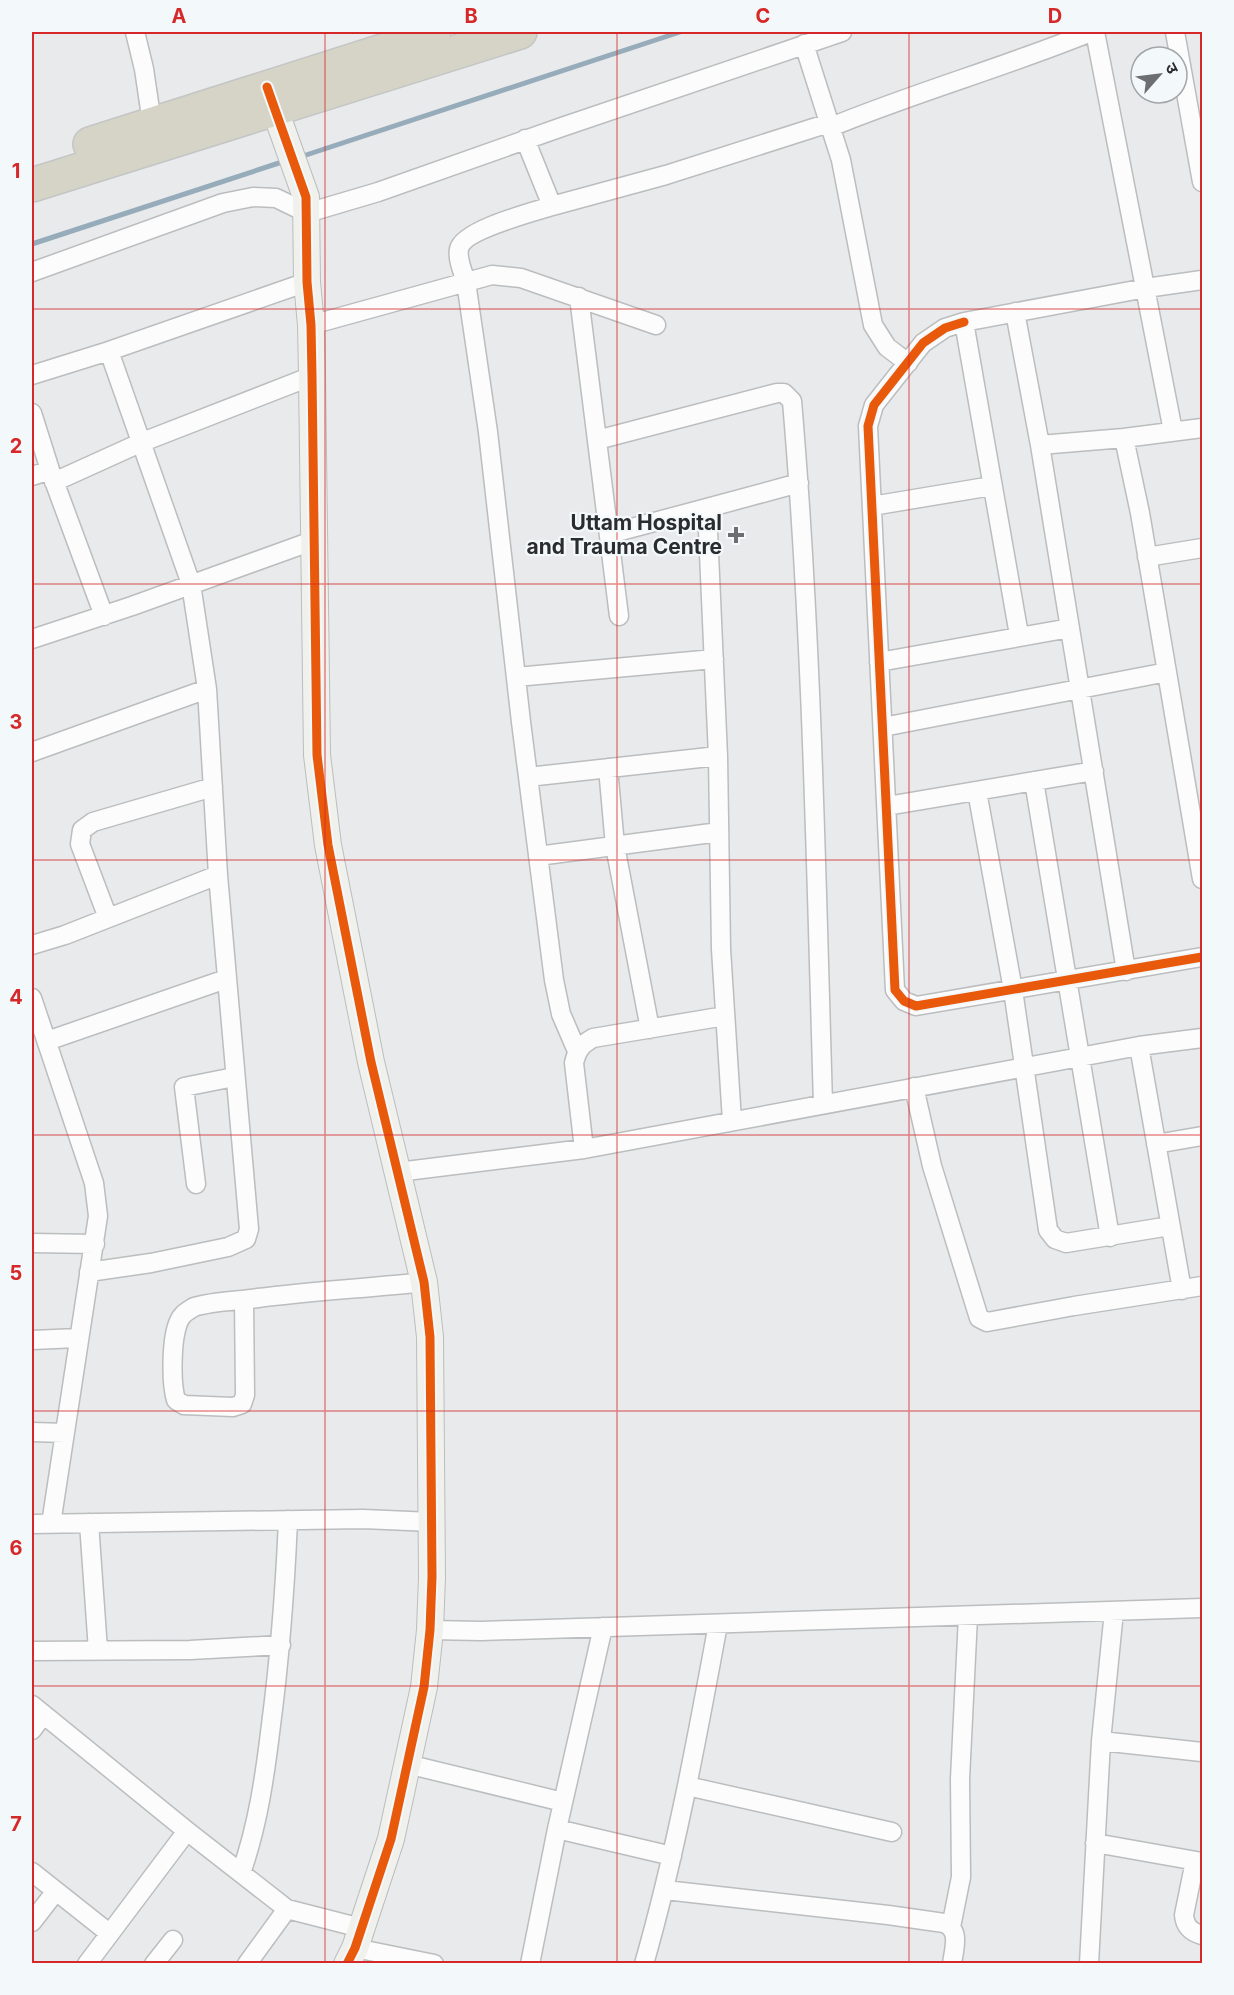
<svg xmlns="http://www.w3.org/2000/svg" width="1234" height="1995" viewBox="0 0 1234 1995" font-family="Inter,'Noto Sans Devanagari',sans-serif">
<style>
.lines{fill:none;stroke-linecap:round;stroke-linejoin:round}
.stream{stroke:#97acba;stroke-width:5}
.street-casing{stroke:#bbbdbe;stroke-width:21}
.secondary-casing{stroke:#bbbdbe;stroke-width:28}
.highway-casing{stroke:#c4c6c6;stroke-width:36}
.street{stroke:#fcfcfc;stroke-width:18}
.secondary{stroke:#f0f0ec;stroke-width:26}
.highway{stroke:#d5d4c7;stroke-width:33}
.cycleway-casing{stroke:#f3f8fb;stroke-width:13}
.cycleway{stroke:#e8590c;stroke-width:9}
.grid{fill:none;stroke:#d62828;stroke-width:1.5;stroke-opacity:0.55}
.poi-dot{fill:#6c6e70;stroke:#f3f8fb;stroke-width:2}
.labels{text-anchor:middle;stroke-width:4.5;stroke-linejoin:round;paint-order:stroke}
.poi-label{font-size:21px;font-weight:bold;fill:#2a2c2d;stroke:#f3f8fb;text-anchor:end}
.neatline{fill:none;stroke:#d62828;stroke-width:2}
.grid-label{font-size:20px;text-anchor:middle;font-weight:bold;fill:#d62828}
</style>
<rect width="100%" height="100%" fill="#e8eaec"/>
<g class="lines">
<path class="stream" d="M300,157l380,-125
M32,244l253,-83"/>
<defs>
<path id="street" d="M135,32l9,37 8,54
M1095,32l78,399
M1175,32l27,150
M804,44l37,116 32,165 14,22 21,16
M831,127c85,-35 174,-60 260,-95
M525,139l27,67 114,-31 163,-52
M552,206c-19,6 -89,24 -93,43 -2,10 4,23 7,33l22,150 33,290 33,258 7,34 16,37
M32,272l191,-69 30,-6 23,1 31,15 71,-21 184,-65 280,-95
M579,297l40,319
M1015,312l25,133 86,526
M964,322l-19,6 -22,15 -49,62 -6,21 27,564 9,11 12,5 286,-49
M311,325l181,-50 29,3 135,47
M32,375l77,-24 198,-69
M32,413l18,57 54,146
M1124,438l16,75 62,366
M597,440l180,-47h7l8,8c20,234 24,468 31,703
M1040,445l84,-7 78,-10
M32,476l18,-6
M54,482l86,-39 172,-67
M872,506l120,-20
M707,508l92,-25
M609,534l98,-26 11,248 3,193 11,172
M1147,557l55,-9
M1019,635l-55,-313 182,-34 56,-8
M32,639l100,-33 183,-66
M879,662l191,-34
M516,677l198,-18
M883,727l284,-55
M32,752l175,-63
M608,768l7,78 35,183
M528,777l190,-21
M1034,781l76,456
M977,791l36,199 35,240 7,9 11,4 104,-17
M887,806l207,-35
M538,856l181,-24
M108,918l-28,-74 2,-14 11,-8 120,-35
M32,945l33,-10 153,-60
M32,998l62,185 4,33 -47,308
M47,1041l179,-62
M1139,1046l43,244
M914,1087l18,79 47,152 8,4 87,-16 128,-20
M1156,1144l46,-8
M584,1149l-10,-86c3,-13 7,-18 19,-25l132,-22
M398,1172l186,-23 555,-103 63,-8
M196,1184l-12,-97 50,-10
M32,1243l63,1
M89,1272l62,-9 77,-16 18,-8 3,-10 -31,-354 -11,-186 -16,-105 -82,-233
M244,1300l1,95 -3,9 -9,3 -49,-2 -8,-5c-5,-17 -6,-73 7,-85 2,-3 8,-6 11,-8 20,-6 44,-6 64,-9 55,-7 111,-10 166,-16
M32,1340l46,-2
M32,1432l33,1
M89,1523l9,127
M32,1524l331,-5 69,3
M430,1630l51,1 721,-23
M32,1651l158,-1 91,-5
M32,1705l155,126 100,78 -40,55
M32,1730l11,-15
M1101,1741l101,11
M407,1764l156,38
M687,1786l205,46
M557,1829l115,27
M1095,1843l107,19
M1195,1861l-11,54c1,12 7,17 18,20
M32,1872l77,61
M241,1873c17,-48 24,-98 30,-148 9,-69 14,-135 17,-205
M665,1890l223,25 56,8c17,7 10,25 8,41
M287,1909l74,19
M32,1922l24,-31
M951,1927l10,-50 -1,-98 8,-163
M355,1948l79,16
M87,1964l100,-133
M154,1964l19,-24
M530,1964l27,-135 46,-202
M644,1964c32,-112 53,-226 74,-340
M1089,1964l12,-223 13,-130"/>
<path id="secondary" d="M269,93l37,104 1,85 4,43 1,51 5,379 11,90 43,217 53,220 6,55 2,240 -2,53 -6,57 -33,152 -36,109 -8,16"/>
<path id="highway" d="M90,144l343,-109
M32,185l488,-153"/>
</defs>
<use href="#street" class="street-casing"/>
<use href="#secondary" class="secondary-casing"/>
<use href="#highway" class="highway-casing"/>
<use href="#street" class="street"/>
<use href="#secondary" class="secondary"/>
<use href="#highway" class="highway"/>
<defs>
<path id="cycleway" d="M267,87l39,110 1,85 4,43 1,51 5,379 11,90 43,217 53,220 6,55 2,240 -2,53 -6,57 -33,152 -36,109 -8,16
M964,322l-19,6 -22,15 -49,62 -6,21 27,564 9,11 12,5 286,-49"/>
</defs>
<use href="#cycleway" class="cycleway-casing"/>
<use href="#cycleway" class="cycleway"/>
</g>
<path class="grid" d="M325,32v1932M617,32v1932M909,32v1932M32,309h1170M32,584h1170M32,860h1170M32,1135h1170M32,1411h1170M32,1686h1170"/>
<path class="poi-dot" d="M733 526h6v6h6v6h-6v6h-6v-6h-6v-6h6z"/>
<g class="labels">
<g class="poi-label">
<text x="722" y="530">Uttam Hospital<tspan x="722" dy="24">and Trauma Centre</tspan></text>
</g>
</g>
<rect width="1234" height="1995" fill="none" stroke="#f3f8fb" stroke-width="66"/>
<g transform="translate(1159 75) rotate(62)"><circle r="28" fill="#f3f8fb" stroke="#a3a6a9" stroke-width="1.5"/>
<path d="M0-4.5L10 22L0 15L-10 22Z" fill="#6c6e70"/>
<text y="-9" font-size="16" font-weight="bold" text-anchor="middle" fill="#2a2c2d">उ</text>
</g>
<rect x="33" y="33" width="1168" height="1929" class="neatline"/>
<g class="grid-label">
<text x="179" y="23">A</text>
<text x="471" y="23">B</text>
<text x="763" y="23">C</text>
<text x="1055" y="23">D</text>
<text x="16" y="178">1</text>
<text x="16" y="453">2</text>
<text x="16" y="729">3</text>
<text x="16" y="1004">4</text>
<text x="16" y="1280">5</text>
<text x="16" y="1555">6</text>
<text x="16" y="1831">7</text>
</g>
</svg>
